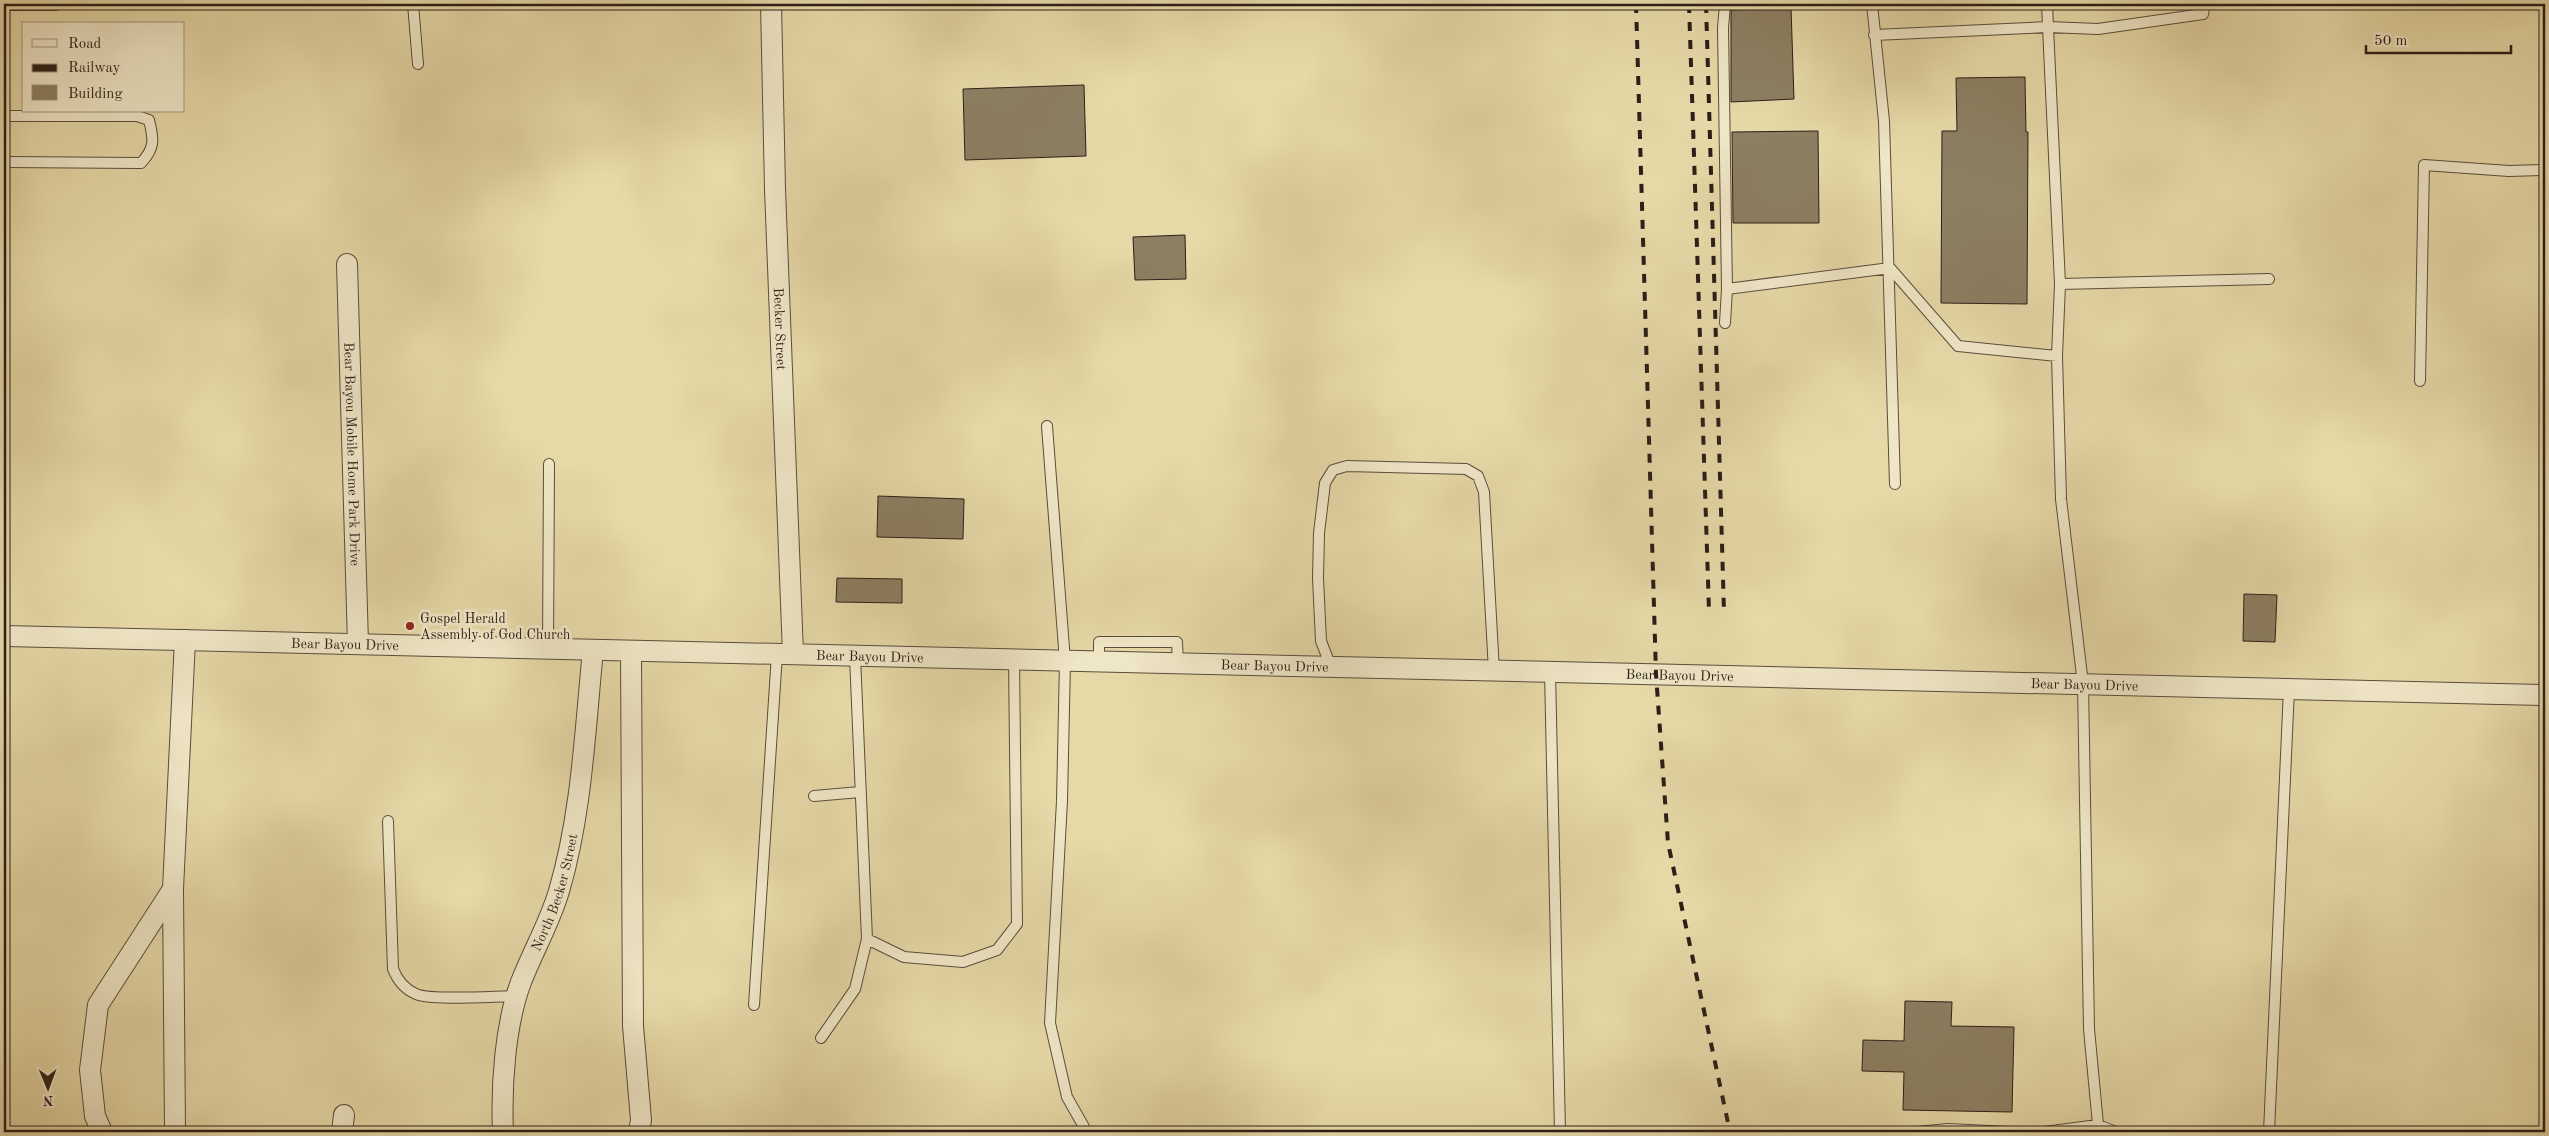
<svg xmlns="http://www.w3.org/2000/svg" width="2549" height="1136" viewBox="0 0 2549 1136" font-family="'Old Standard TT',serif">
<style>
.building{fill:#8c7f62;stroke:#2b1f18}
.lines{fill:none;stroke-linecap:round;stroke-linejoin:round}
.lane-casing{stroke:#5a4d3c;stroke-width:12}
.street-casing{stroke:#5a4d3c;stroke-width:22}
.lane{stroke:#efe6c6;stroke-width:10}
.street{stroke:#efe6c6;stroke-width:20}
.rail{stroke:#2b1f18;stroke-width:4;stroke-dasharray:9 9;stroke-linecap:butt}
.poi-dot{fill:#8f2418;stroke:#efe6c6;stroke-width:2}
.labels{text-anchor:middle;stroke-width:5;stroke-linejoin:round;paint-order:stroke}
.street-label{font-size:14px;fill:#2b1f18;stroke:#efe6c6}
.poi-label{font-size:14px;fill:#2b1f18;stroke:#efe6c6;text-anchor:start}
</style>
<rect width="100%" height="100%" fill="#e6d8a7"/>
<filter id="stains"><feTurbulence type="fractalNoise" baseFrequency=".004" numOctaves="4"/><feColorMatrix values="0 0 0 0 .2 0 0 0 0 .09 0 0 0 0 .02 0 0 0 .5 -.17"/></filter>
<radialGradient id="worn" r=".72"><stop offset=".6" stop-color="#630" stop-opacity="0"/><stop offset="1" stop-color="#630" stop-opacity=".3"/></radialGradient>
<path class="building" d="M1791,7l3,92 -63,3v-92z
M2025,77l1,55h2l-1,172 -86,-1 1,-172h15l-1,-53z
M1084,85l2,71 -121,4 -2,-71z
M1818,131l1,92h-86l-1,-91z
M1185,235l1,44 -51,1 -2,-43z
M878,496l86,3 -1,40 -86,-2z
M837,578l65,1v24l-66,-1z
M2244,594l33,1 -2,47 -32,-1z
M1905,1001l47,1 -1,24 63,1 -2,85 -109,-2 1,-38 -42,-1 1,-31 41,1z"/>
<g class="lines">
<defs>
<path id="lane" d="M413,4l5,60
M1725,4l-2,24 4,261
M1872,4l12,117 11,363
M2047,4l1,23 50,2 105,-15 2,-10
M4,5h52
M1874,35l174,-8 12,257 -3,72 4,143 22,185 6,345 9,96 18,7
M4,116h133l12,4c5,20 6,28 -8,43l-137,-1
M2060,284l209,-5
M1725,323l2,-34 163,-21 68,78 99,10
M2420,381l4,-216 85,6 36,-1
M1047,426l18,235 -3,140 -12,222 17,74 17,30v5
M548,649l1,-185
M1099,662v-20h78l1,21
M1331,667l-10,-26 -3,-63 1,-45 6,-50 8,-13 14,-4 119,3 12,7 6,16 10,179
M1550,672l10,460
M814,796l46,-4
M388,821l5,148c4,10 11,20 23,25 16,7 80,2 101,2
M867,939l37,18 59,5 34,-12 20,-26 -3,-265
M754,1005l23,-351
M821,1038l34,-49 12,-50 -12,-283
M1917,1132l31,-3 61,3
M2044,1132l54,-7 -1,7
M2269,1132l20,-443"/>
<g id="street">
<path id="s1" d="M771,4l4,185 18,465"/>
<path id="s2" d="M347,264l11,380"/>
<path id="s3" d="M4,636l2541,59"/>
<path d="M631,651l2,375 8,94 -2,12"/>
<path d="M173,889l2,243"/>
<path d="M102,1132l-7,-16 -5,-46 8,-65 75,-116 12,-249"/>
<path d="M342,1132l2,-17"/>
<path id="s4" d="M503,1132c-2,-46 2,-107 18,-150 12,-31 29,-60 38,-91 23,-78 26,-161 34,-241"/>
</g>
</defs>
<use href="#lane" class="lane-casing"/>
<use href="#street" class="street-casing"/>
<use href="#lane" class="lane"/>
<use href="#street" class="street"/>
<path class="rail" d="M1636,4l20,670 12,169 62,289
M1689,4l20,607
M1706,4l18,608"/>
</g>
<circle class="poi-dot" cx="410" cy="626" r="5"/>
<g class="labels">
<g class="street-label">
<text dy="5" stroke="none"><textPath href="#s1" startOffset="325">Becker Street</textPath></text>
<text dy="5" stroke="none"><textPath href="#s2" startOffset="190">Bear Bayou Mobile Home Park Drive</textPath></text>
<text dy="5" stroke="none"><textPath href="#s3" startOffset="341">Bear Bayou Drive</textPath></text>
<text dy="5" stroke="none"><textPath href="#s3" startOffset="866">Bear Bayou Drive</textPath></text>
<text dy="5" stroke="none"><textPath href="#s3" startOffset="1271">Bear Bayou Drive</textPath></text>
<text dy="5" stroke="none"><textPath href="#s3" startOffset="1676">Bear Bayou Drive</textPath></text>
<text dy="5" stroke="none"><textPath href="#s3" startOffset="2081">Bear Bayou Drive</textPath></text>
<text dy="5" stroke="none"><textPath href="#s4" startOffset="248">North Becker Street</textPath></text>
</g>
<g class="poi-label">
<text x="420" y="623">Gospel Herald<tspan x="420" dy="16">Assembly of God Church</tspan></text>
</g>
</g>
<rect width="2549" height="1136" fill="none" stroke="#e6d8a7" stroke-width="20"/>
<rect x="5" y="5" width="2539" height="1126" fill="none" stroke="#2b1f18" stroke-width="2.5"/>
<rect x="10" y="10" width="2529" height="1116" fill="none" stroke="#2b1f18"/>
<rect x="22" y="22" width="162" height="90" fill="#efe6c6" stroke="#a19680"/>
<rect x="32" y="39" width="25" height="8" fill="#efe6c6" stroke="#a19680"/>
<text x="68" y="48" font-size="15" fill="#2b1f18">Road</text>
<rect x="32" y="64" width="25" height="8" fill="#2b1f18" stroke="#a19680"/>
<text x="68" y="72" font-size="15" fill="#2b1f18">Railway</text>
<rect x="32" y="85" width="25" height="15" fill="#8c7f62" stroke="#a19680"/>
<text x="68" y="98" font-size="15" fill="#2b1f18">Building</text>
<g transform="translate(48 1088) rotate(179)" stroke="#efe6c6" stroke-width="4" paint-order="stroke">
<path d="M0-4L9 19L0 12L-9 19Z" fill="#2b1f18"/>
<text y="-8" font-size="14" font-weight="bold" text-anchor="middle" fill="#2b1f18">N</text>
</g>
<path d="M2366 45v8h145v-8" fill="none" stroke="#2b1f18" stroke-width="2.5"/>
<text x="2374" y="45" font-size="15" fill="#2b1f18" stroke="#efe6c6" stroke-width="4" paint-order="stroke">50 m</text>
<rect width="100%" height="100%" filter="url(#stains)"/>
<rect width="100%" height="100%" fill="url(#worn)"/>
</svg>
